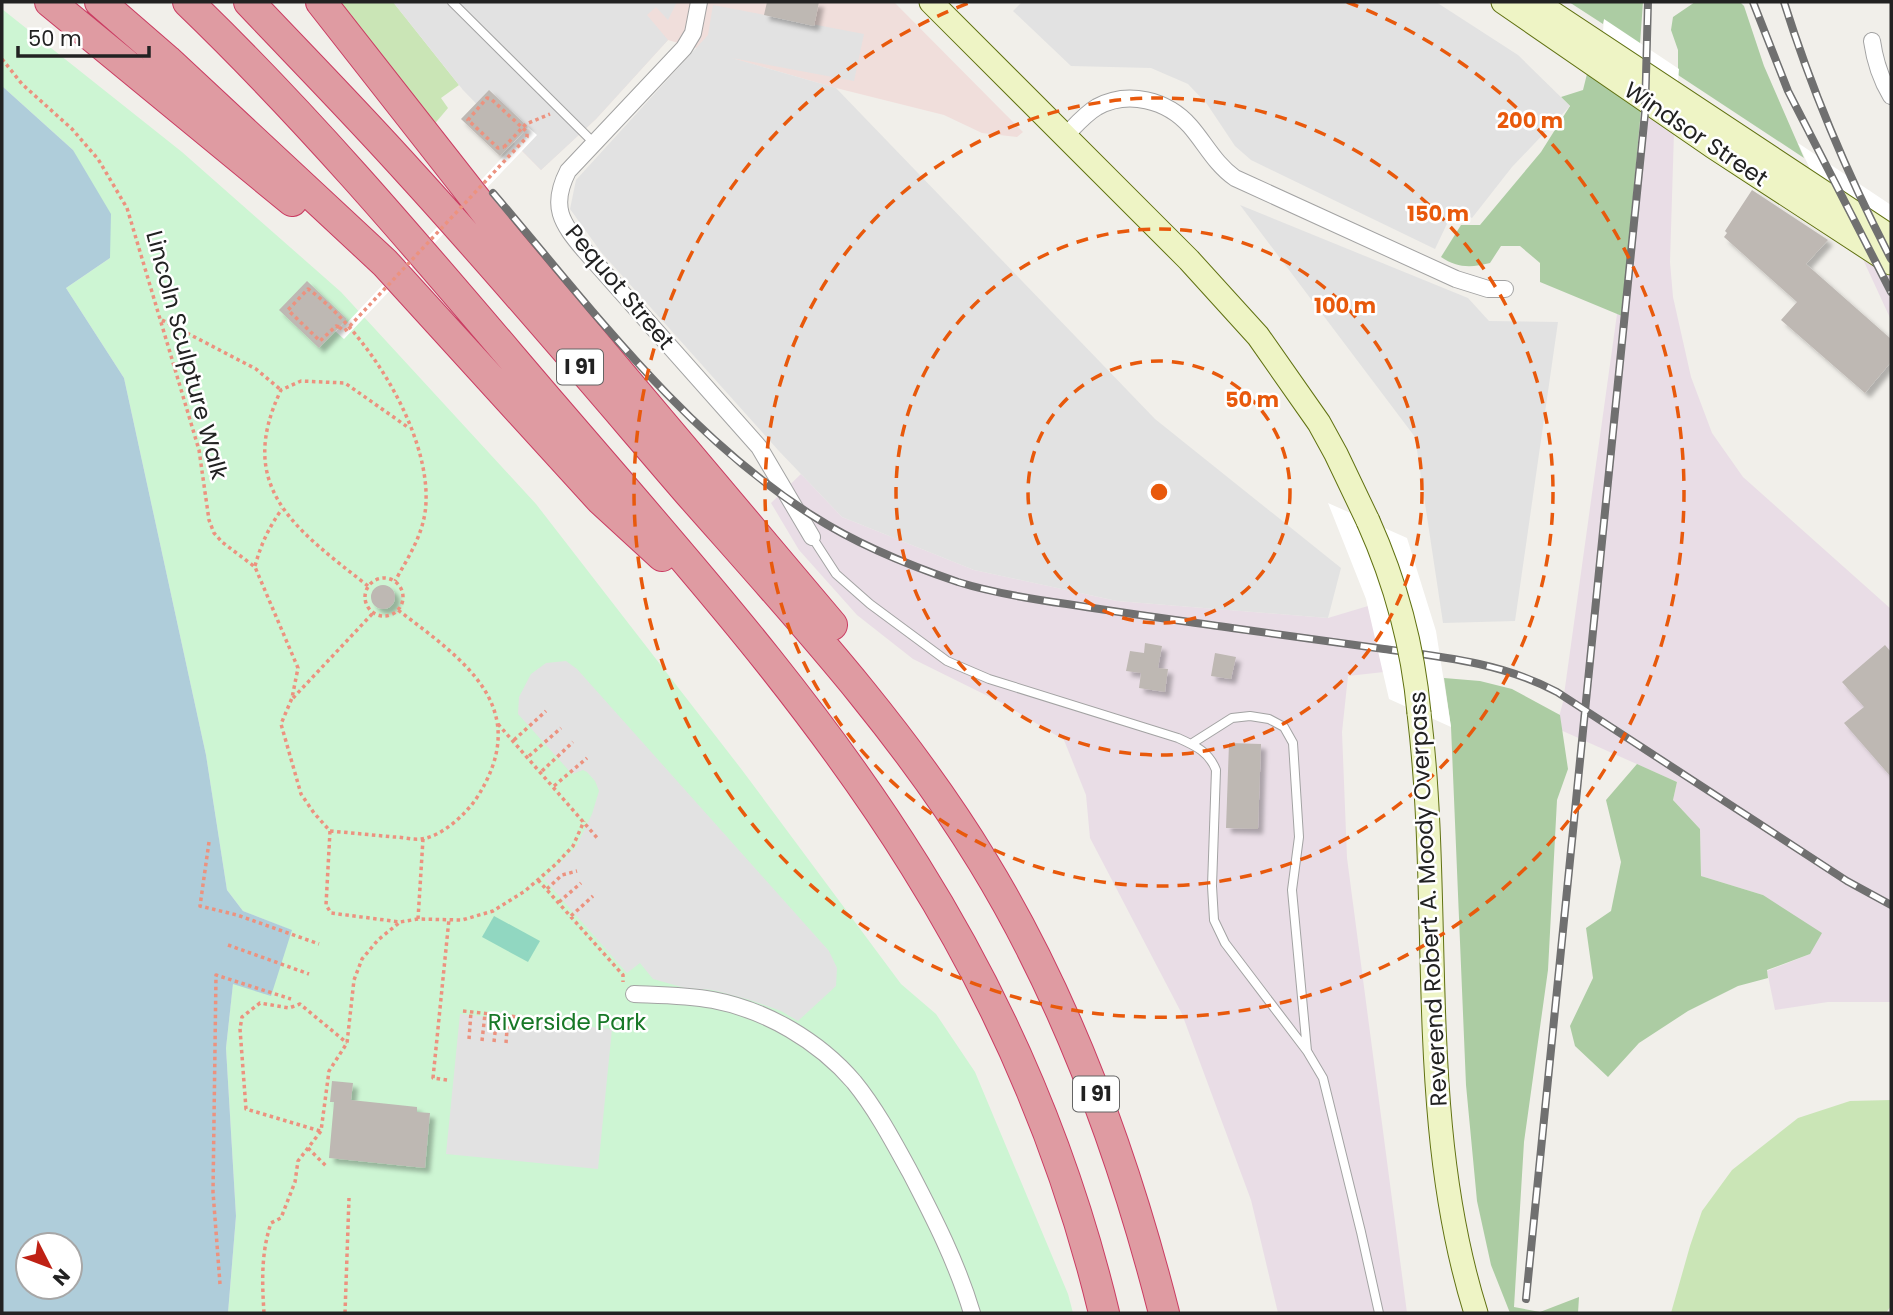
<svg xmlns="http://www.w3.org/2000/svg" width="1893" height="1315" viewBox="0 0 1893 1315" font-family="Poppins,sans-serif">
<style>
.commercial{fill:#f0dedb}
.industrial{fill:#e9dde6}
.grass{fill:#cae5b6}
.forest{fill:#accca3}
.park{fill:#cdf5d3}
.pitch{fill:#91d7c1}
.parking{fill:#e2e2e2}
.water{fill:#afcdda;fill-rule:evenodd}
.pier{fill:#fff}
.building{fill:#beb8b3;filter:url(#shadow)}
.lines{fill:none;stroke-linecap:round;stroke-linejoin:round}
.lane-casing{stroke:#a3a3a3;stroke-width:10}
.street-casing{stroke:#a3a3a3;stroke-width:18}
.secondary-casing{stroke:#607111;stroke-width:25}
.highway-casing{stroke:#ca3c62;stroke-width:32}
.path{stroke:#ec927f;stroke-width:3.5;stroke-dasharray:3.5 3.5;stroke-linecap:butt}
.lane{stroke:#fff;stroke-width:8}
.street{stroke:#fff;stroke-width:16}
.secondary{stroke:#eef4c5;stroke-width:23}
.highway{stroke:#df9ba2;stroke-width:30}
.rail-casing{stroke:#707070;stroke-width:8}
.rail{stroke:#fff;stroke-width:5;stroke-dasharray:16;stroke-linecap:butt}
.secondary-bridge-casing{stroke:#607111;stroke-width:25;stroke-linecap:butt}
.path-bridge{stroke:#ec927f;stroke-width:3.5;stroke-dasharray:3.5 3.5;stroke-linecap:butt}
.secondary-bridge{stroke:#eef4c5;stroke-width:23}
.ring{fill:none;stroke:#e8590c;stroke-width:3.5;stroke-dasharray:12 9}
.labels{text-anchor:middle;stroke-width:5;stroke-linejoin:round;paint-order:stroke}
.shield{fill:#fff;stroke:#646464;stroke-width:2}
.shield-label{font-size:21px;font-weight:bold;fill:#222}
.street-label{font-size:23px;fill:#222;stroke:#fff}
.park-label{font-size:23px;fill:#187827;stroke:#fff}
.centre{fill:#e8590c;stroke:#fff;stroke-width:3.5}
.ring-label{font-size:21px;text-anchor:middle;font-weight:bold;fill:#e8590c;stroke:#fff;stroke-width:5;stroke-linejoin:round;paint-order:stroke}
</style>
<defs>
<filter id="shadow"><feDropShadow dx="5" dy="5" stdDeviation="2" flood-color="#0004"/></filter>
</defs>
<rect width="100%" height="100%" fill="#f1efea"/>
<path class="commercial" d="M393,2h501l129,130 -6,5 -35,-4 -38,-18 -108,-27 -168,-48 -72,79 -55,51 -19,-19 14,-16 -48,-45 -12,13z"/>
<path class="industrial" d="M1645,113l29,19 -4,130 3,35 18,80 21,56 31,44 148,132v393h-63l-53,8 -8,-39 43,-17 -47,-59 -62,-19 -1,-47 -27,-29 4,-18 -121,-54 7,-26z
M1861,255l30,19v46z
M801,474l41,43 132,53 143,31 211,17 40,-12 16,66 -36,4 -6,56 5,126 60,455h-129l-27,-113 -69,-186 -92,-176 -4,-43 -22,-55 -60,-36 -91,-45 -56,-44 -58,-65 -28,-47z"/>
<path class="grass" d="M336,2h57l66,83 -18,13 7,10 -16,19z
M1891,1100v206l-5,7h-215l19,-67 12,-35 30,-41 66,-52 52,-17z"/>
<path class="forest" d="M1569,2h74l-3,42 -36,-24 -1,4z
M1695,2h45l4,4 20,60 40,92 -126,-83v-25l-7,-20 2,-13z
M1587,74l54,36 -19,206 -82,-34v-19l-20,-17h-19l-11,17c-19,5 -33,5 -49,-6l20,-32h19l61,-73 29,-46 -9,-9 22,-7z
M1444,678l36,3 32,8 48,26 8,54 -11,31 -9,170 -24,172 -10,165 26,5 39,-15 -1,16h-68l-19,-48 -14,-64 -11,-116 -15,-358z
M1637,764l40,18 -4,18 27,29 1,47 62,19 59,38 -12,21 -43,16 1,8 -30,8 -50,25 -49,32 -31,34 -33,-31 -5,-20 23,-48 -7,-50 25,-17 10,-49 -15,-62z"/>
<path class="park" d="M2,9l180,143 159,140 195,212 206,266 159,214 35,30 39,58 93,222 5,19h-845l8,-97 -10,-168 7,-65 58,-53 -48,-19 -16,-21 -21,-135 -82,-377 -58,-90 44,-30 -37,-108 -71,-64z"/>
<path class="pitch" d="M494,916l46,25 -12,21 -46,-25z"/>
<path class="parking" d="M393,2h284l-9,18 -12,-13 -9,8 21,25 -72,79 -55,51 -78,-80z
M1022,2h414l82,53 52,51 -58,61 -40,51 -18,-9 -19,40 -184,-89 -16,-14 -28,-42 -19,-20 -37,-16 -80,-2 -58,-55z
M713,5l151,29 -10,47 -122,-23 104,30 319,331 186,149 -13,50 -211,-17 -143,-31 -132,-53 -64,-67 -177,-198 -31,-43 6,-29 132,-145z
M1240,205l228,93 21,23 69,1 -43,299 -72,2 -28,-186z
M566,661l11,8 252,282 8,17 -1,18 -38,35 -17,-10 -31,-11 -37,-10 -28,-2 -32,-9 -13,-16 -13,10 -83,-94 32,-32 16,-33 7,-23 -4,-10 -8,-9 -4,-2 -11,4 -54,-60 1,-17 12,-23 15,-11z
M460,1014l152,15 -14,140 -152,-15z"/>
<path class="water" d="M2,86l71,64 38,64 -1,44 -44,30 58,90 82,377 21,135 16,21 49,19 -21,66 -38,-12 -7,64 10,168 -8,97h-226zM28,1245h42v42h-42z"/>
<path class="pier" d="M1604,19l75,50 -5,63 -75,-50z
M528,127l9,8 -193,204 -9,-8 8,-8 2,2 170,-181 -2,-2z
M1798,143l93,62v69l-70,-44 -21,-45 10,-16z
M1328,503l79,35 29,93 15,96 -62,-28 -23,-100z"/>
<path class="building" d="M767,2h52l-5,24 -50,-11z
M489,90l39,37 -28,29 -39,-37z
M1752,190l76,50 -22,24 85,75v23l-26,31 -84,-73 16,-18 -73,-65 3,-4 -2,-2z
M307,281l40,38 -28,29 -40,-38z
M371 597a12 12 0 1 1 24 0a12 12 0 1 1-24 0Z
M1145,643l17,3 -4,22 10,1 -3,23 -26,-4 2,-15 -15,-2 4,-20 14,2z
M1885,645l6,7v125l-47,-54 20,-16 -22,-25z
M1215,653l21,4 -5,22 -20,-3z
M1229,743l32,1 -3,85 -32,-1z
M332,1081l21,2 -2,17 66,7v5l13,1 -5,55 -96,-10 5,-56h-4z"/>
<g class="lines">
<defs>
<path id="lane" d="M452,2l141,140
M812,537l24,37 34,30 77,57 42,18 189,59c18,8 31,14 38,32l-4,116 2,34 11,23 82,108 16,27 38,154 18,81
M1191,744l41,-26 18,-2 19,3 15,8 9,16 6,94 -7,53 15,161"/>
<path id="street" d="M699,2l-6,31 -9,15 -116,123c-18,35 -7,52 17,80l174,196 53,90
M1872,41c3,21 8,37 19,55
M1065,136c10,-10 20,-22 32,-29 31,-17 70,-7 93,19 15,17 25,38 45,52l221,101 32,10h17
M634,994c26,1 53,1 79,6 53,10 106,41 141,82 22,27 39,59 56,90 24,46 47,91 62,141"/>
<path id="secondary" d="M931,2l258,258 69,76 61,87 17,31 32,67
M1503,2l209,144 179,117
M1536,2l355,235
M1419,713c24,199 -4,406 57,600"/>
<path id="highway" d="M50,2l242,199
M100,2l67,58 218,203 216,237 61,56
M188,2c131,126 247,266 365,404 127,148 259,294 362,460 86,137 151,289 189,447
M249,2c54,57 109,113 162,172 95,104 186,212 278,319 104,118 212,234 294,369 85,139 141,294 181,451
M321,2l189,241 322,382"/>
</defs>
<use href="#lane" class="lane-casing"/>
<use href="#street" class="street-casing"/>
<use href="#secondary" class="secondary-casing"/>
<use href="#highway" class="highway-casing"/>
<path class="path" d="M2,59l20,25 50,45 26,30 29,49 72,242 10,70 5,13 8,9 33,25 43,101 -6,30 -11,26 20,70 13,19 16,18
M504,147l22,-23 24,-10
M162,320l94,49 25,21
M339,327l-3,-1 -16,15 -32,-31 20,-21c58,41 121,141 118,213 -1,30 -17,54 -31,79
M255,566c6,-22 14,-39 27,-57
M365 597a19 19 0 1 1 38 0a19 19 0 1 1-38 0Z
M368,586c-71,-56 -134,-98 -87,-196l20,-9 44,2 64,45
M293,698l80,-85
M498,724l101,116
M514,740l32,-29
M529,756l32,-28
M542,771l31,-29
M554,786l33,-28
M330,831c22,2 43,4 64,6 9,0 19,3 27,2 20,-2 44,-24 55,-40 59,-91 -11,-138 -78,-189
M330,831l-4,74 5,8 69,9 18,-3 44,1 31,-9 32,-20 31,-27 17,-18 11,-25
M209,842l-9,64 37,9 82,29
M538,880l85,95v7
M547,889l15,-14 15,-4
M559,902l22,-19
M571,916l22,-20
M418,919l5,-80
M228,945l81,29
M463,1011l74,8
M469,1039l2,-27
M482,1041l3,-27
M494,1042l3,-27
M506,1043l2,-27
M447,1080l-14,-2 16,-159
M320,1131l-74,-22 -6,-80 2,-12 18,-14 29,5 11,-4 47,39
M308,1148l18,18
M220,1284l-7,-92 3,-217 75,24
M264,1313c-2,-31 -3,-60 7,-90l10,-5 14,-36 3,-21 23,-30 8,-60 18,-28 7,-63 8,-21 16,-19 22,-18
M345,1313l4,-115"/>
<use href="#lane" class="lane"/>
<use href="#street" class="street"/>
<use href="#secondary" class="secondary"/>
<use href="#highway" class="highway"/>
<defs>
<path id="rail" d="M1753,2l35,89 103,201
M1784,2c28,89 64,174 107,257
M493,193c98,115 191,241 320,323 45,29 95,49 145,66 35,11 73,17 109,22 55,9 110,16 165,24 51,7 102,14 152,21 60,8 119,14 173,43l290,189 44,24
M1526,1299l119,-1186 3,-111"/>
</defs>
<use href="#rail" class="rail-casing"/>
<use href="#rail" class="rail"/>
<defs>
<path id="secondary-bridge" d="M1368,521c27,60 45,126 51,192"/>
</defs>
<use href="#secondary-bridge" class="secondary-bridge-casing"/>
<path class="path-bridge" d="M339,327l5,4 3,-2 180,-192v-5l-36,-33 -4,-1 -19,22 30,28 6,-1"/>
<use href="#secondary-bridge" class="secondary-bridge"/>
</g>
<g class="ring">
<circle cx="1159" cy="492" r="131"/>
<circle cx="1159" cy="492" r="263"/>
<circle cx="1159" cy="492" r="394"/>
<path d="M1347 2A525 525 0 1 1 971 2"/>
</g>
<g class="labels">
<g class="shield">
<rect x="557" y="349.5" width="46" height="35" rx="5"/>
<rect x="1073" y="1076.5" width="46" height="35" rx="5"/>
</g>
<g class="shield-label">
<text x="580" y="374">I 91</text>
<text x="1096" y="1101">I 91</text>
</g>
<g class="street-label">
<text transform="translate(1696 134) rotate(34)" y="8">Windsor Street</text>
<text transform="translate(620 287) rotate(50)" y="8">Pequot Street</text>
<text transform="translate(187 355) rotate(75)" y="8">Lincoln Sculpture Walk</text>
<text transform="translate(1428 899) rotate(-93)" y="8">Reverend Robert A. Moody Overpass</text>
</g>
<g class="park-label">
<text x="567" y="1030">Riverside Park</text>
</g>
</g>
<circle cx="1159" cy="492" r="10" class="centre"/>
<g class="ring-label">
<text x="1530" y="128">200 m</text>
<text x="1438" y="221">150 m</text>
<text x="1345" y="313">100 m</text>
<text x="1252" y="407">50 m</text>
</g>
<rect width="1893" height="1315" fill="none" stroke="#222222" stroke-width="7"/>
<g transform="translate(49 1266) rotate(132)"><circle r="33" fill="#ffffff" stroke="#a7a7a7" stroke-width="2"/>
<path d="M0-5L12 26L0 18L-12 26Z" fill="#bf2115"/>
<text y="-10" font-size="19" font-weight="bold" text-anchor="middle" fill="#222222">N</text>
</g>
<path d="M18 46v10h131v-10" fill="none" stroke="#222222" stroke-width="3.5"/>
<text x="28" y="46" font-size="21" fill="#222222" stroke="#ffffff" stroke-width="5" paint-order="stroke">50 m</text>
</svg>
